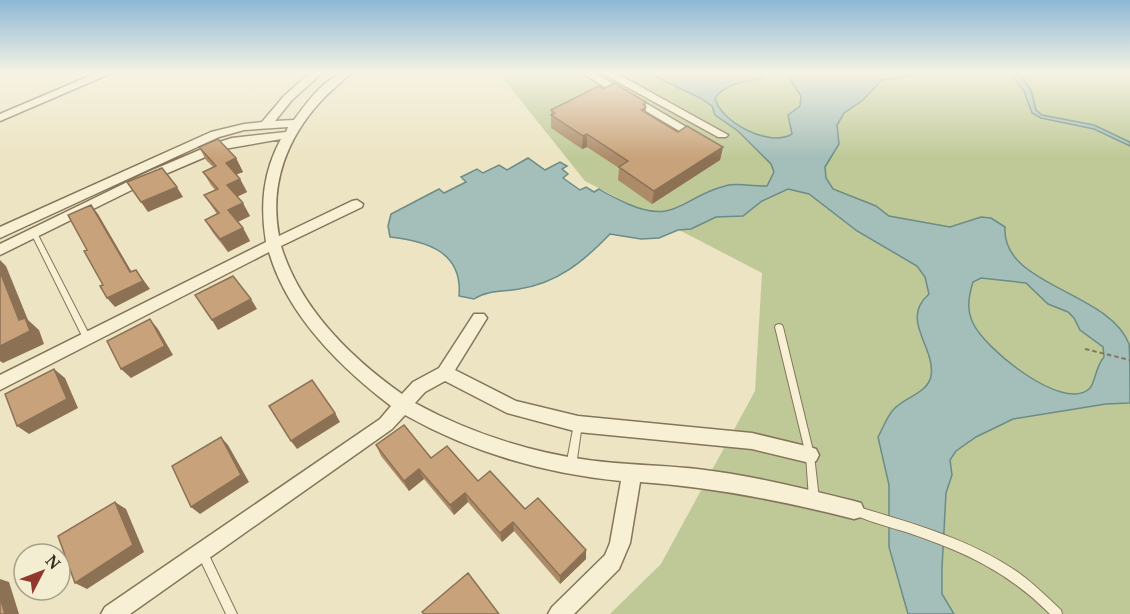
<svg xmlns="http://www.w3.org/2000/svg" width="1130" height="614" viewBox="0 0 1130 614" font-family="'Noto Serif',serif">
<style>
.green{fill:#bec997}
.water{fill:#a4beb9;stroke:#6c8c87;stroke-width:1.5;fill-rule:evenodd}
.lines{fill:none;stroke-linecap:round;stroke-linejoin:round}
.lane-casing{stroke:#85755a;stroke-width:2}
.street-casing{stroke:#85755a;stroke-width:3}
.path{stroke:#85755a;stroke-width:2;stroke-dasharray:4.5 3;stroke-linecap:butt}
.lane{fill:#f7f0d5;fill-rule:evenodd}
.street{fill:#f7f0d5;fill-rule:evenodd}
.wall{fill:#ac8b69}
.shaded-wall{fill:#8c7155}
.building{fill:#c8a27a;stroke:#8c7155;stroke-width:1.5}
</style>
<rect width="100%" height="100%" fill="#ece4c2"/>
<path class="green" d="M498,72h632v542h-520l51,-50 94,-173 7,-118 -177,-92z"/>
<path class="water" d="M646,72h118l-1,5c-17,6 -36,5 -48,21 5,24 55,50 77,36l-4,-19 12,-9 1,-10 -11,-16 6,-8h121l-11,5 -24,3 -19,20 -19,13 -7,12 2,19 -14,23 1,11 7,11 43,17 13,10 61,11 31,-10 10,1 14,9c-4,59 104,64 124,117 1,10 1,47 1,59l-24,1 -93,15 -37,18 -20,14 -6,9 2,15 -6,18 -4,75v26l12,20h-46l-19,-67v-62l-11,-48c5,-9 9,-21 16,-28 11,-12 34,-16 37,-33 5,-29 -32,-56 -2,-82l-4,-17 -8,-11 -60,-35 -48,-37 -21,-5 -26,12 -19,15 -27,1 -25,12 -13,1 -19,8 -18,1 -31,-5c-26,27 -52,49 -91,55 -15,3 -32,1 -45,10l-15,-3c4,-44 -32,-55 -69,-59l-2,-11 3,-12 48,-25 5,4 22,-11 -5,-5 16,-8 6,4 16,-8 8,5 21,-12 17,12 15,-8 7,4 -5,3 6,5 -5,4 17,12 6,-3 8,5 5,-3c9,6 19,10 29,15 48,21 54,-7 97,-18 13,-4 28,1 42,0l7,-14 -3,-8 -33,-33 -23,-16 -3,-9 -12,-8zM981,278l45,5 22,21 20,8 6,6 6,12 23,17 1,10c-9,10 -9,28 -15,32 -27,23 -105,-41 -116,-66 -7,-14 -4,-28 0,-41z
M1009,72h9l13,18 5,20 6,5 52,10 36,17v4l-36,-17 -53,-11 -9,-5 -8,-22z"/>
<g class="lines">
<defs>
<path id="lane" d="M32,231h2l3,2 54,105 -1,2h-6l-53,-107z
M779,324l3,1 1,2 31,128 5,44 -2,3 -3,2 -3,-2 -2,-3 -3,-44 -31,-128 1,-2z
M578,420l3,1 1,3 -6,42 -2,3 -3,1 -3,-1 -2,-3 8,-42 1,-3z
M855,506c56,17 116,33 164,67 15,11 28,24 42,37l1,4h-12c-42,-42 -85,-62 -141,-81 -19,-6 -39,-11 -57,-19l-2,-3 2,-3z
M202,548l4,1 31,65h-11l-29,-61 1,-4z"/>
<path id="street" d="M99,72h15l-114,49v-7z
M311,72h12l-31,28 -17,21 19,-1c13,-18 34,-48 58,-48 -10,10 -21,18 -31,29 -34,37 -52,83 -42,135l73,-35 5,-1 6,4 -1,3 -81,39c19,62 69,111 121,148l11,-12 26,-14 35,-54h10l3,4 -32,52 61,31 62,15 174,17 58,14 6,2 3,6 -3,6 -6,2 -58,-14 -174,-17 -71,-19 -62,-32 -20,11 -10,11c53,29 114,49 173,57 36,5 73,5 109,9 53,6 105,19 157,32l7,2 3,7 -3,7 -7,2c-71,-18 -141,-32 -214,-37l-10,61 -11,26 -45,45h-26l4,-7 53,-52 5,-12 11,-62c-75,-7 -150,-29 -216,-66l-13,14 -262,185h-29l4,-7 275,-188 11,-13c-51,-39 -104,-91 -122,-154l-269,138v-15l266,-133c-6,-37 -3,-70 15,-103l-57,10 -68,29 -156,77v-11l148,-72 68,-29 16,-5 54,-6 2,-5 -44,3 -25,7 -219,101v-11l211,-95 33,-8 18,-2 22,-26z
M580,72h13l105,62 -6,3 -4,-1z
M600,72h14l114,63 -2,2h-8z"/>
</defs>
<use href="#lane" class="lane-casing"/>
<use href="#street" class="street-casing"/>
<path class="path" d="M1085,349l45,11"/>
<use href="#lane" class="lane"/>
<use href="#street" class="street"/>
</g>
<path class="wall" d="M603,89l43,17v7l32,19 45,15 -3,13 -68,44 -34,-24 1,-12 -32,-21 -5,2 -31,-21v-18z
M199,147l37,11 7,14 -7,2 4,5 7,13 -10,5 13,19 -12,6 5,6 7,13 -22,11 -15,-19 -8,-13 12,-6 -13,-19 11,-5 -4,-5 -8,-13 10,-5 -7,-7z
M376,445l55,13 47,23 47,28 61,41v9l-26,25 -46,-53 -12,11 -34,-40 -14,13 -30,-36 -15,12 -28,-35z"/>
<path class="shaded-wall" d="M646,102l-1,18 -6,3 4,-19z
M587,134v13l-5,2 1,-13z
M723,147l-3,13 -68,44 2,-13z
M236,158l7,14 -10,4 -7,-13z
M240,179l7,13 -13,6 -7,-13z
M177,187l6,10 -35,15 -7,-10z
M243,203l7,13 -15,7 -7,-13z
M91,205l7,9 39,67 -7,-9z
M243,228l7,13 -22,11 -8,-13z
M0,260l6,6 22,54 11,10 5,14 -41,19 -3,-2v-15l19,-26 -19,-48z
M136,270l14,19 -35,18 -8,-9z
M251,299l6,10 -39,21 -6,-10z
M150,319l8,10 15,26 -42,23 -10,-9z
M54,369l11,9 13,30 -49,26 -12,-8z
M335,413l5,9 -43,27 -6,-8z
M221,437l7,8 21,37 -49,32 -9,-7z
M419,469l5,10 -15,12 -5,-10z
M465,493l3,9 -14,13 -4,-10z
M115,502l11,7 18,43 -57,37 -12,-6z
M513,522l1,9 -12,11 -2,-9z
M586,550v9l-26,25v-8z
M0,579l9,3 10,32h-14l-5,-17z"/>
<path class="building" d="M614,83l32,19 -3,2 3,3 -5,3 37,22 9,-6 36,21 -69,44 -35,-24 9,-6 -41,-27 -4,2 -32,-21 4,-2 -4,-3 48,-24 4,3z
M218,139l18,19 -10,5 14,16 -13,6 16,18 -15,7 15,18 -23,11 -15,-19 14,-7 -15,-18 14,-6 -15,-17 13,-6 -17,-19z
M162,168l15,19 -36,15 -14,-20z
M91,205l39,67 6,-2 7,11 -36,17 -7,-12 3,-1 -19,-34 3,-1 -19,-35z
M0,272l19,48 6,-2 5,13 -30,15z
M233,276l18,23 -39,21 -17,-25z
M150,319l15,27 -44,23 -14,-28z
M54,369l13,30 -50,27 -12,-32z
M312,380l23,33 -44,28 -22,-35z
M404,425l27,33 16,-12 31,35 12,-10 35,38 13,-11 48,52 -26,26 -47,-54 -13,11 -35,-40 -15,12 -31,-36 -15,12 -28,-36z
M221,437l20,38 -50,32 -19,-41z
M115,502l18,43 -58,38 -17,-47z
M468,573l31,41h-75l-2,-2z
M0,597l5,17h-5z"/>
<linearGradient id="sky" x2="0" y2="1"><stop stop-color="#8db8d5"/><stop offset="0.46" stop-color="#f6f3e4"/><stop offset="1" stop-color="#f6f3e4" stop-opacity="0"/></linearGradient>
<rect width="1130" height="158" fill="url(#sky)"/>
<g transform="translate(42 572) rotate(48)"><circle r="28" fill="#f3edd1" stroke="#a79f89" stroke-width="1.5"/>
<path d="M0-4.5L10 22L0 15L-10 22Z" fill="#91372d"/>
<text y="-9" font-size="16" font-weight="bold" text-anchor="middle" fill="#352b1e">N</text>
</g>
</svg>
